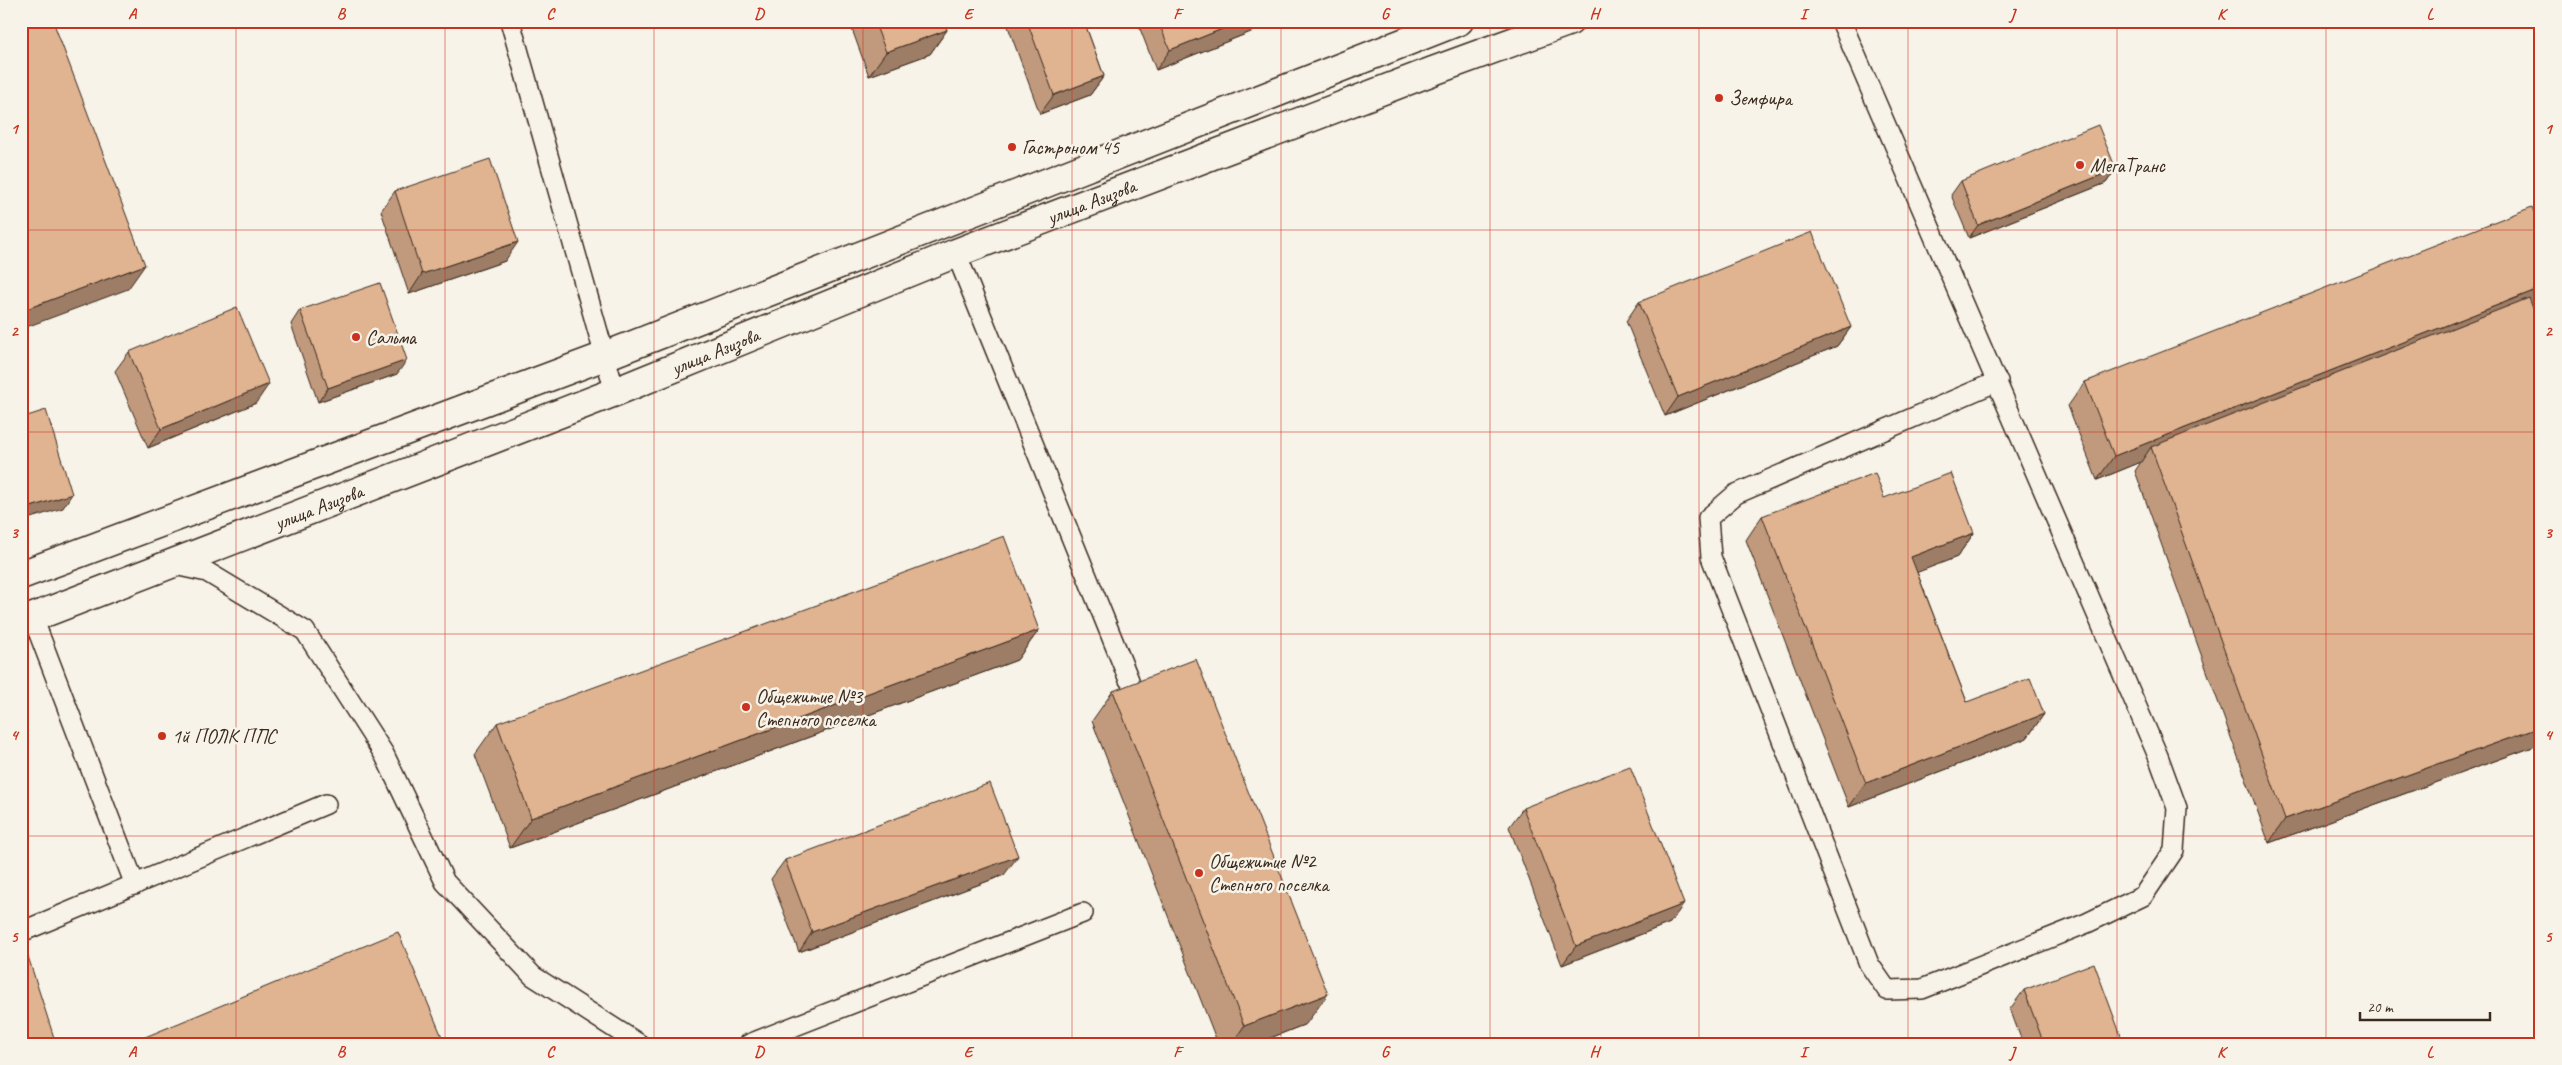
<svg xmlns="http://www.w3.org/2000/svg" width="2562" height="1065" viewBox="0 0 2562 1065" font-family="Caveat,sans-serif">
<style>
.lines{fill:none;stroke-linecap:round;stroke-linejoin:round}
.service-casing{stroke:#3b2a1e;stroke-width:22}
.secondary-casing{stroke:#3b2a1e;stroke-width:31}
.service{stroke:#f7f3e8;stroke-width:19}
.secondary{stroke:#f7f3e8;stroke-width:28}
.wall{fill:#c19a7d;stroke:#3b2a1e}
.shaded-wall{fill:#9d7d66;stroke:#3b2a1e}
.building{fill:#e0b391;stroke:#3b2a1e}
.grid{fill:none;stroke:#c8321e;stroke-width:1;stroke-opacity:0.55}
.poi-dot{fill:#c8321e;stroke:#f7f3e8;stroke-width:2}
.labels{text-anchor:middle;stroke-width:5;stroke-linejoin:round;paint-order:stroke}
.poi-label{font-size:20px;fill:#3b2a1e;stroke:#f7f3e8;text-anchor:start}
.street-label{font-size:20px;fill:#3b2a1e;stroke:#f7f3e8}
.neatline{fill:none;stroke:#c8321e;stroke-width:2}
.grid-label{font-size:16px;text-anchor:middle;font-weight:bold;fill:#c8321e}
</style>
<rect width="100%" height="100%" fill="#f7f3e8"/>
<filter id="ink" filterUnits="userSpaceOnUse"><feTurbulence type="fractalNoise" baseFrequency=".02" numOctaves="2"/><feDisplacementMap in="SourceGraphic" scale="10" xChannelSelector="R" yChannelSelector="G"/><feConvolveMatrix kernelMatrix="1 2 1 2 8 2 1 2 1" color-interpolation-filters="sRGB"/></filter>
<g filter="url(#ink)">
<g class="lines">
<defs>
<path id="service" d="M510,21l105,371
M1841,21l317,735 19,52 -3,42 -31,46 -56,27 -165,66 -35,1 -18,-26 -158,-407 -3,-39 28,-24 262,-113
M956,253l173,427
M170,564l37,8 98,59 79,123 61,128 88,94 106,68
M33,618l102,267
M21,932l305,-128
M749,1044l334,-131"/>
<g id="secondary">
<path d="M21,575l584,-219 854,-335"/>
<path id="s1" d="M21,622l594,-230 341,-139 477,-182 137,-50"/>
</g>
</defs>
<use href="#service" class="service-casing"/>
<use href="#secondary" class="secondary-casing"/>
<use href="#service" class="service"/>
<use href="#secondary" class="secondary"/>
</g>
<path class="wall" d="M849,21h95l3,9 -17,24 -61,22z
M1006,21h78l20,55 -14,19 -50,19z
M1137,21h141l-122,49z
M2116,169l-10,14 -137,55 -18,-43 10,-14z
M395,191l110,70 -96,33 -28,-83z
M2541,230v76l-8,3 8,20v415l-272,99 -134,-372 6,-9 -44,18 -29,-74 17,-24z
M1639,302l212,25 -14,19 -172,70 -39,-95z
M300,310l97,64 -79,28 -27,-78z
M129,352l127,51 -108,45 -33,-77z
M1762,516l212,17 -17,24 -40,15 50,130 77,12 -17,24 -178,69 -103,-267z
M1039,630l-22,30 -507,188 -35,-94 22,-31z
M1113,691l193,333 -51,20h-37l-126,-323z
M1523,808l147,115 -108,42 -53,-138z
M785,860l219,15 -205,77 -28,-73z
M2024,990l100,54h-101l-13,-35z"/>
<path class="shaded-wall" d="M1242,21h36l-122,49 14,-20z
M947,30l-17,24 -61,22 17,-24z
M1104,76l-14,19 -50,19 14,-19z
M2116,169l-10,14 -137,55 9,-13z
M518,242l-13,19 -96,33 13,-20z
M145,265l-17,24 -107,40v-18z
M2541,288v18l-386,151 -4,-10 -10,15 -44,18 17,-24z
M1851,327l-14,19 -172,70 13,-19z
M407,360l-10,14 -79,28 10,-14z
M269,384l-13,19 -108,45 13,-19z
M72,494l-9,14 -42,13v-11z
M1974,533l-17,24 -62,24 16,-24z
M1039,630l-22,30 -507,188 21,-30z
M2044,714l-17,24 -178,69 17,-24z
M2541,727v17l-272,99 16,-24z
M1018,856l-14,19 -205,77 13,-20z
M1684,904l-14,19 -108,42 14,-19z
M1328,994l-22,30 -51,20h-23l12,-18z"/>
<path class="building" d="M21,21h32l92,244 -124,46z
M874,21h70l3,9 -61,22z
M1027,21h57l20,55 -50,19z
M1158,21h84l-72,29z
M2098,125l18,44 -138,56 -17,-44z
M490,159l28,83 -96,32 -27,-83z
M2532,207l9,23v58l-427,168 -29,-74z
M1812,232l39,95 -173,70 -39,-95z
M380,283l27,77 -79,28 -28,-78z
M2529,298l12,31v398l-256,92 -134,-372z
M237,307l32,77 -108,45 -32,-77z
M46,410l26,84 -51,16v-92z
M1875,473l9,25 67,-25 23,60 -63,24 56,145 63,-24 14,36 -178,69 -104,-267z
M1004,536l35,94 -508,188 -34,-95z
M1196,659l132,335 -84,32 -131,-335z
M1630,766l54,138 -108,42 -53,-138z
M990,783l28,73 -206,76 -27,-72z
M398,932l47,112h-306l-1,-4z
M25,947l31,97h-35v-96z
M2094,963l30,81h-80l-20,-54z"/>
</g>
<path class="grid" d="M236,21v1023M445,21v1023M654,21v1023M863,21v1023M1072,21v1023M1281,21v1023M1490,21v1023M1699,21v1023M1908,21v1023M2117,21v1023M2326,21v1023M21,230h2520M21,432h2520M21,634h2520M21,836h2520"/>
<g class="poi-dot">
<circle cx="1719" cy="98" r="5"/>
<circle cx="1012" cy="147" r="5"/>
<circle cx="2080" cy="165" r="5"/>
<circle cx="356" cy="337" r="5"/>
<circle cx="746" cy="707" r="5"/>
<circle cx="162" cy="736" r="5"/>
<circle cx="1199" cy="873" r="5"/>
</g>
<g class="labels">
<g class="poi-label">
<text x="1729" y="105">Земфира</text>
<text x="1022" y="154">Гастроном 45</text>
<text x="2090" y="172">МегаТранс</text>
<text x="366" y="344">Сальма</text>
<text x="756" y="703">Общежитие №3<tspan x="756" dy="23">Степного поселка</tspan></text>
<text x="172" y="743">1й ПОЛК ППС</text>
<text x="1209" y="868">Общежитие №2<tspan x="1209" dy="23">Степного поселка</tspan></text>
</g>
<g class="street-label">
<text dy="7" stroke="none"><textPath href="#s1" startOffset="1150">улица Азизова</textPath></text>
<text dy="7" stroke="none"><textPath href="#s1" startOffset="745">улица Азизова</textPath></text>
<text dy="7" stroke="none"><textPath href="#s1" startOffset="319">улица Азизова</textPath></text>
</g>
</g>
<rect width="2562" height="1065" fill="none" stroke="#f7f3e8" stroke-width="55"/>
<path d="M2360 1012v8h130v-8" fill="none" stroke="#3b2a1e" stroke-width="2.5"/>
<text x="2367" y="1012" font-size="15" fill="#3b2a1e" stroke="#f7f3e8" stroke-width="4" paint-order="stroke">20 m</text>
<rect x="28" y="28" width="2506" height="1010" class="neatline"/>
<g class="grid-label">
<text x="132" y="19">A</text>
<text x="341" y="19">B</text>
<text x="550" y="19">C</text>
<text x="759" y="19">D</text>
<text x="968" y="19">E</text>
<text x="1177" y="19">F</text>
<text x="1385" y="19">G</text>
<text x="1594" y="19">H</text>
<text x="1803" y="19">I</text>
<text x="2012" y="19">J</text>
<text x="2221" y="19">K</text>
<text x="2430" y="19">L</text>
<text x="14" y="134">1</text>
<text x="2548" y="134">1</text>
<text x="14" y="336">2</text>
<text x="2548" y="336">2</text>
<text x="14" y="538">3</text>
<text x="2548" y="538">3</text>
<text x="14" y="740">4</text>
<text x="2548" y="740">4</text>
<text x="14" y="942">5</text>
<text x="2548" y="942">5</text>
<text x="132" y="1057">A</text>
<text x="341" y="1057">B</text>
<text x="550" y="1057">C</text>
<text x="759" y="1057">D</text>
<text x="968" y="1057">E</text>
<text x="1177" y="1057">F</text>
<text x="1385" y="1057">G</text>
<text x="1594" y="1057">H</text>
<text x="1803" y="1057">I</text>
<text x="2012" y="1057">J</text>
<text x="2221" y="1057">K</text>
<text x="2430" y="1057">L</text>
</g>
</svg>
